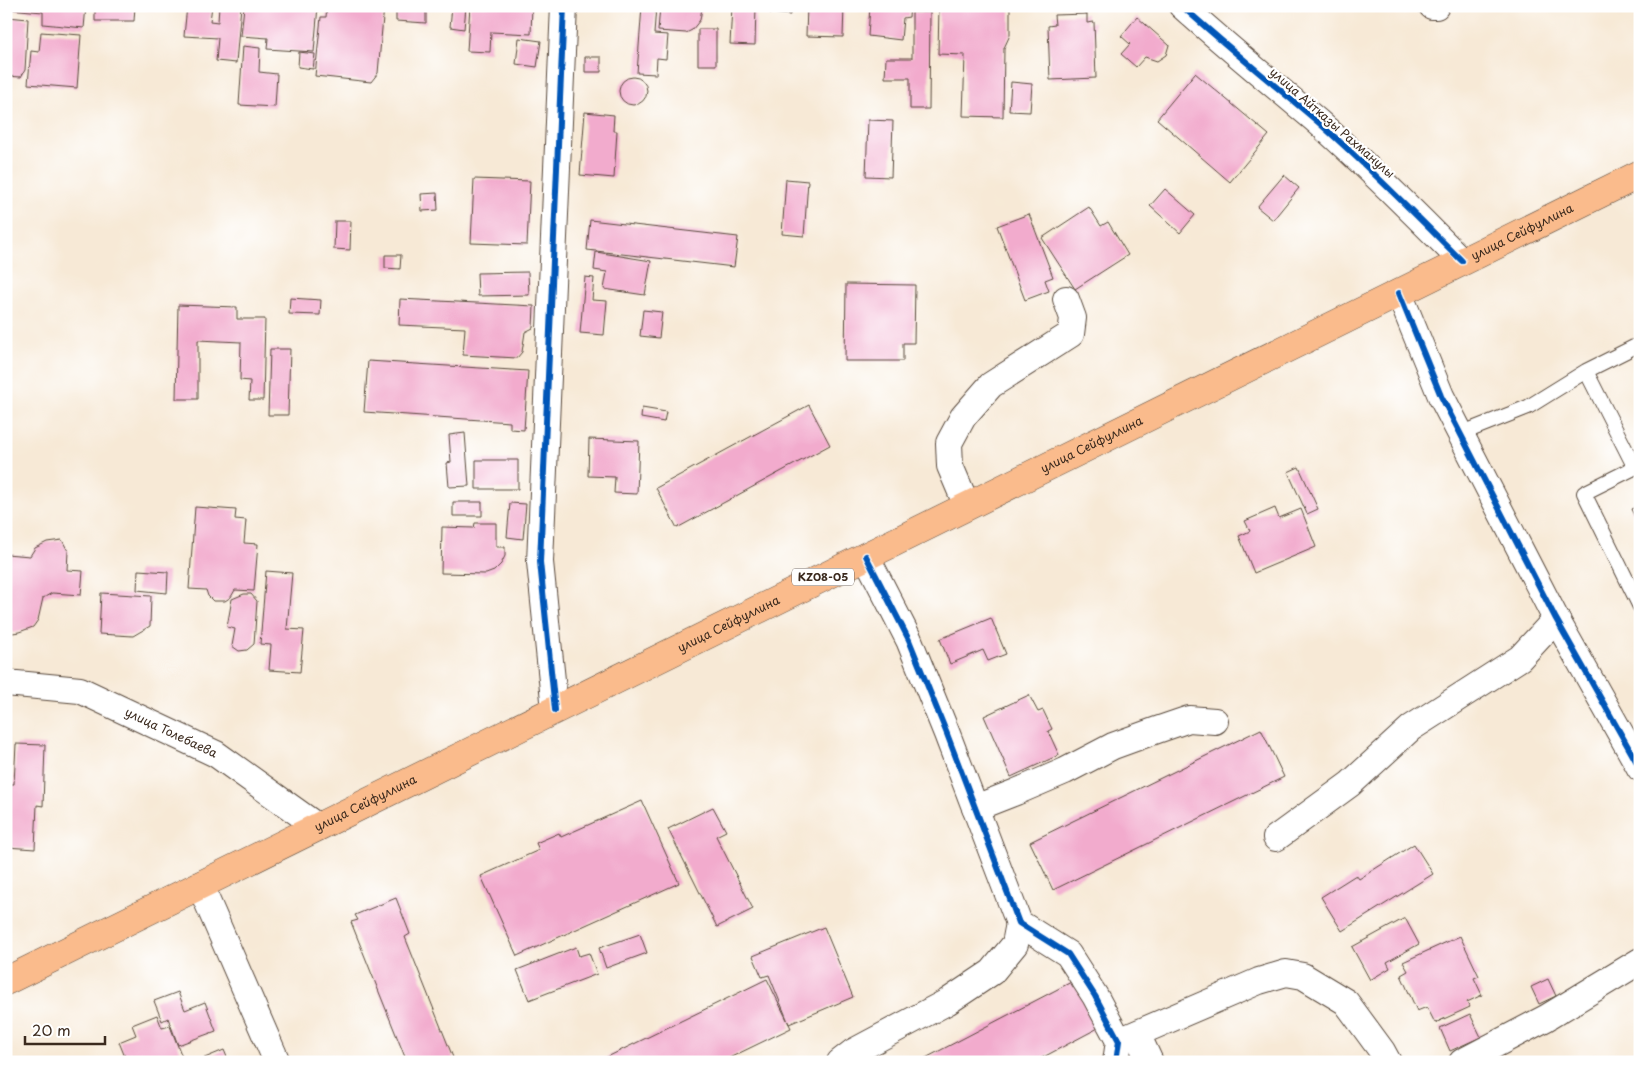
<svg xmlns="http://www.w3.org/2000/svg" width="1646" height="1068" viewBox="0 0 1646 1068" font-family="'Playpen Sans',sans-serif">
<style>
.building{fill:#f2abcd}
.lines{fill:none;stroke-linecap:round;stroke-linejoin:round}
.service-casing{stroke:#57473a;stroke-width:16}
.minor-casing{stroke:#57473a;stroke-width:28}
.primary-casing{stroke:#57473a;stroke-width:29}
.service{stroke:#fff;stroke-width:14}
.minor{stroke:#fff;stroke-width:26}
.primary{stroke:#fabb8c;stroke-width:28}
.cycleway-casing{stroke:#fff;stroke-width:9}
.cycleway{stroke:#0057b8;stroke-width:6}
.labels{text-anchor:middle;stroke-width:4.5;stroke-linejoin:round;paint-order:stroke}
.shield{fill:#fff;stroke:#766a62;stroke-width:1}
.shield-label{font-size:11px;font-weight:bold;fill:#3b2a1e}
.street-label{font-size:12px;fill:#3b2a1e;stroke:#fff}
</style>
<rect width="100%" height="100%" fill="#fff"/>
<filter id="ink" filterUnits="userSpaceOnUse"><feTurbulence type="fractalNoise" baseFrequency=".02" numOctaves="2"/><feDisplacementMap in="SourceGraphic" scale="10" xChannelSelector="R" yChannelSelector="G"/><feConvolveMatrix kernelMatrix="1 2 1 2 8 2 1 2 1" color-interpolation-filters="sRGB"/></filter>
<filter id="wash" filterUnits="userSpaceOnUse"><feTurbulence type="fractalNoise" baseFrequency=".0096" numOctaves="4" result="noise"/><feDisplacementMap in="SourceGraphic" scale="20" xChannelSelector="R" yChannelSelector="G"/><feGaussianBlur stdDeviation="1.12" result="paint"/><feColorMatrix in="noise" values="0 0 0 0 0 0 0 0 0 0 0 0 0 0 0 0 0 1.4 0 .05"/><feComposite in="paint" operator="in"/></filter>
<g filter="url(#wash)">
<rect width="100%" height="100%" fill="#f7e9d6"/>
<g id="blocks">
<path class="building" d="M8,6h78l-2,22 -41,-4v-12l-35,-3z
M95,6h40l-1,15h-39z
M148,6h26l-6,5 -21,-1z
M187,6h25l-2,15 8,1 1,-16h22l-5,57 -20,-2 2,-23 -34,-2z
M244,6h74l-4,46 -47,-3 1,-11 -27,-2z
M327,6h57l-6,67 -7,9 -56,-6 6,-59h5z
M396,6h30v17l-30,-2z
M452,6h14l-2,23 -14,-2z
M470,6h62l-1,28 -40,-2 -1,20 -23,-1z
M642,6h14l-2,28 14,1 -2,24 -9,-1 -1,16 -19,-1z
M660,6h42v2l-2,12 -8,10 -6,3 -28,-2z
M732,6h24l-1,39 -25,-1z
M770,6h21l-1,9 -20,-2z
M807,6h37l-1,31 -37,-1z
M870,6h40l-1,11 -6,1 -2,22 -33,-4z
M939,6h70l1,4v25l-6,13 -1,69 -40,-1 2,-61 -27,-1z
M912,12h18l-1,97h-19v-31h-25l1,-20h26z
M1087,14v9l7,-1 2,56 -46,2 -2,-54 7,-1 -1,-10z
M8,17l20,2 -3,51 -4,7 -15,-1z
M1137,17l32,28 -3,10 -9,6 -12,-4 -9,10 -15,-13 9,-10 -9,-8z
M698,29h18v36h-18z
M41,32l40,3 -4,53 -49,-4 3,-33 8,1z
M519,38l22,3 -4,26 -21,-3z
M243,46l17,2 -1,24 18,2 -2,33 -36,-2z
M299,52l16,2 -2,15 -15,-2z
M585,57h16v15h-16z
M1195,73l74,62 -39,47 -73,-63z
M619 91a14 14 0 1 1 28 0a14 14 0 1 1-28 0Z
M1011,82l21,2 -2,28 -21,-1z
M585,112l29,3 -1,16h4l-3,47 -34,-3z
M868,120l25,1 -2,56 -25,-1z
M1284,175l15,13 -26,32 -16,-13z
M474,179l56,2 -3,64 -56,-2z
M786,179l22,2 -4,55 -22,-2z
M1165,189l30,26 -15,18 -30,-27z
M437,193l1,17 -16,1 -1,-17z
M1089,207l12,19 7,-4 20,33 -53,34 -33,-51z
M1029,214l24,63 -8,3 4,11 -24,9 -28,-74z
M590,220l148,17 -4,30 -147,-17z
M335,221h16l-1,29 -16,-1z
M596,252l55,9 -6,34 -41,-6 3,-17 -13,-2z
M385,255h16l-1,14 -15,-1z
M528,272l1,23 -51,1 -1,-23z
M585,277l9,1 -2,22 15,1 -3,34 -24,-2z
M846,284l69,1 -1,58h-11v18h-58z
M290,298l31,2 -1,15 -31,-1z
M400,299l134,7 -1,22 -8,4 -3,20 -5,6 -54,-3 2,-27 -66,-3z
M178,305l59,2v12h28l-2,81h-14l1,-19 -10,-1 1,-38 -43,-2v59h-22z
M643,310l19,2 -3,26 -19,-2z
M270,349h20l-2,66h-20z
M368,361l160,10 -4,59 -14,-1v-7l-146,-10z
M809,405l21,40 -153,83 -21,-40z
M642,408l24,4 -2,10 -23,-4z
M465,433l4,53 -20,1 -2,-24 4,-1 -2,-27z
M589,439l50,2 -2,53 -23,-1 1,-16 -27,-1z
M476,460h42v29h-42z
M1299,467l19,42 -11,5 -19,-42z
M453,502h29v14h-29z
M510,503l16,1 -3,35 -16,-2z
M1640,505v23l-9,-19z
M195,507l41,3 -1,9 11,1 -2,23 14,1 -4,47 -19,-1 -4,7 -6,4h-12l-5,-5 -2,-6 -17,-1z
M1275,508l4,10 22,-9 15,38 -62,26 -15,-37 11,-5 -5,-10z
M475,523h21v24h9v9l-4,8 -7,7 -8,3 -45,-1 1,-46 32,1z
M62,540l6,11 -1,19 16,1 -2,24 -29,-2 -9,5 -5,22 -5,7 -14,5 -6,1 -7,-4v-75l24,2 5,-8 12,-6z
M138,570l30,2 -1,21 -30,-3z
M266,571l26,2 -5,56 17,1 -4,42 -31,-2 2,-25 -11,-1z
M101,593l50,3 -1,30 -17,10 -34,-2z
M244,594h7l6,7 -3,43 -7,6 -8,1 -7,-5 3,-17 -8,-2 5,-28z
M991,618l15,36 -18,7 -5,-11 -33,14 -10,-25z
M1029,695l9,17 5,-2 9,19 -4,2 11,24 -48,22 -27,-61z
M1261,729l23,48 -231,113 -23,-48z
M16,744l29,1 -2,61 -6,-1 -2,44 -29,-2v-63h8z
M642,801l37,82 -162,73 -36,-80 58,-26 -3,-7 23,-10 2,4z
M713,807l13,24 -10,5 37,73 -36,18 -49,-98z
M1414,844l19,30 -91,57 -21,-34 35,-22 3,4z
M396,898l14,36 -5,3 49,123 -4,2h-43l-56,-140 7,-2 -3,-5z
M1405,918l14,26 -32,18 3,6 -20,12 -18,-33z
M824,927l29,70 -64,27 -20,-49 -7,2 -9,-21z
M640,934l7,19 -41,15 -7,-20z
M1460,936l19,40 -5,2 8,17 -15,7 3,5 -35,16 -8,-16 -10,4 -16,-36 7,-4 -5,-9z
M576,947l3,9 10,-3 8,21 -68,26 -12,-30z
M767,979l24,49 -70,34h-124z
M1077,979l25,47 -68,36h-116z
M1548,979l8,17 -17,8 -8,-17z
M178,992l7,18 20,-8 11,29 -38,14 -10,-27 -6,3 -8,-20z
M1470,1014l11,23 -31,14 -10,-23z
M157,1015l5,13 8,-2 14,36h-57l-8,-20 17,-7 -4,-10z
M224,1050l5,12h-34z"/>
</g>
</g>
<g filter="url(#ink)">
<use href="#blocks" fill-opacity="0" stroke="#57473a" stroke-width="1"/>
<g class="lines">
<defs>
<path id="service" d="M1586,371l49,97
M1460,434l68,-27 58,-36 54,-27
M1640,465l-56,28 56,114"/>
<g id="minor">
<path d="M1182,6c44,40 90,77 136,116 50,44 97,92 144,139"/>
<path d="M1432,6h4"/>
<path d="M1399,293l42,103 115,223 84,149"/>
<path d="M967,506l-17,-40 -1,-23 14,-26 28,-32 80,-51 2,-16 -7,-19"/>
<path d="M866,556l43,84 38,94 72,189 49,31 27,42 24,45 -3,21"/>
<path id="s1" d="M6,683l74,7 136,64 102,73"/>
<path d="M555,710l-15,-148 24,-556"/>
<path d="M975,808l41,-16 49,-21 48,-25 44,-16 32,-11 26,2"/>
<path d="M1276,838l74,-54 61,-56 109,-70 36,-39"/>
<path d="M200,885l77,177"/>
<path d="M1137,1034l13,28"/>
<path d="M1119,1041l140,-60 27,-8 17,3 43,26 36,49 6,11"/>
<path d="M840,1062l13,-10 94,-50 45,-30 23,-28 4,-21"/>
<path d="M1462,1062l84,-44 94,-57"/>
</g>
<g id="primary">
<path id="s2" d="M6,981l1634,-807"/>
</g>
</defs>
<use href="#service" class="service-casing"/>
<use href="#minor" class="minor-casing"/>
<use href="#primary" class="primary-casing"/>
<use href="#service" class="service"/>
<use href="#minor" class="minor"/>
<use href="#primary" class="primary"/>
<defs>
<path id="cycleway" d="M1182,6c44,40 90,77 136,116 50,44 97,92 144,139
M1399,293l42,103 115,223 84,149
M866,556l43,84 38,94 72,189 49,31 27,42 24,45 -3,21
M555,710l-15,-148 24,-556"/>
</defs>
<use href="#cycleway" class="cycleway-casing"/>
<use href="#cycleway" class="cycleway"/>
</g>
</g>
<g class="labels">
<rect class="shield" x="792" y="568.5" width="62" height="17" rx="4"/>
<g class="shield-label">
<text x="823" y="581">KZ08-05</text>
</g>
<g class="street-label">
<text transform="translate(1332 123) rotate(41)" y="4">улица Айтказы Рахманулы</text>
<text dy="4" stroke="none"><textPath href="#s2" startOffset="1691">улица Сейфуллина</textPath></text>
<text dy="4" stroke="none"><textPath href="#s2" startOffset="1211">улица Сейфуллина</textPath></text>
<text dy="4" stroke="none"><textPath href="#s2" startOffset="806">улица Сейфуллина</textPath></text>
<text dy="4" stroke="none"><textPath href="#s1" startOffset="175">улица Толебаева</textPath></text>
<text dy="4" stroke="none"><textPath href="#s2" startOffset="401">улица Сейфуллина</textPath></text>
</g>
</g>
<rect width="1646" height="1068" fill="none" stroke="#fff" stroke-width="25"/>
<path d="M25 1036v8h80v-8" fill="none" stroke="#3b2a1e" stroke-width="2.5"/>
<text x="32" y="1036" font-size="15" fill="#3b2a1e" stroke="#ffffff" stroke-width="4" paint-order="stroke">20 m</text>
</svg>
